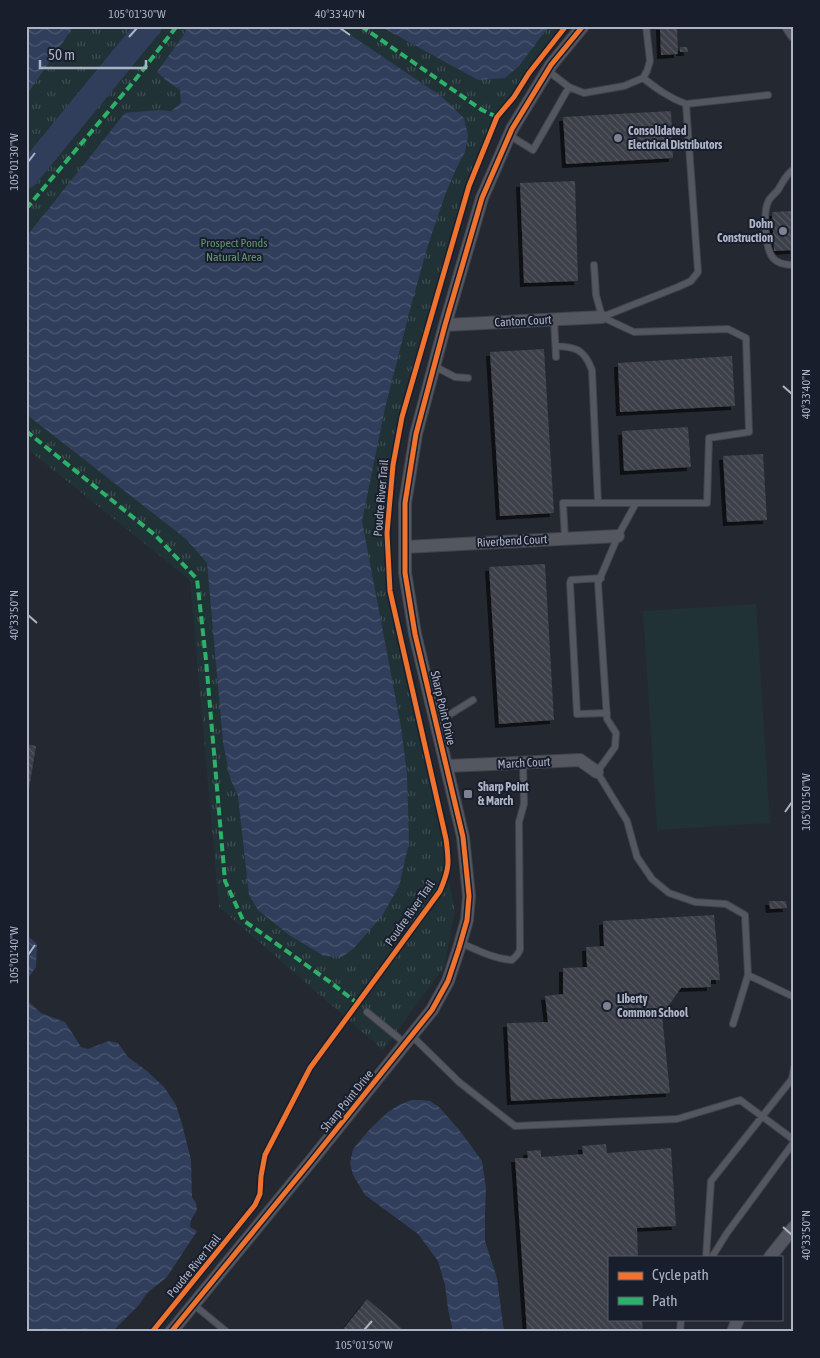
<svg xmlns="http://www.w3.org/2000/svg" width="820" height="1358" viewBox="0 0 820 1358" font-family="'Asap Condensed',sans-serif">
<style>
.park{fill:url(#park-tufts)}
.garden{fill:#213237}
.water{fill:url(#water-waves)}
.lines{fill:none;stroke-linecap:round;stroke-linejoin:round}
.river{stroke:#303e5b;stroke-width:25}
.building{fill:url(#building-back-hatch);filter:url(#shadow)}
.service-casing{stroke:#40434b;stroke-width:8}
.minor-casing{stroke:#40434b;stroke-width:14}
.service{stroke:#545760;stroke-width:6}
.minor{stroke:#545760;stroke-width:12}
.quiet{stroke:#2db169;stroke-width:4;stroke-dasharray:8 4;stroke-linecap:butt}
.cycleway-casing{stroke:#181e2c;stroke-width:8}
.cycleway{stroke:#ef722f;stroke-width:5}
.ticks{fill:none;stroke:#acb3c5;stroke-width:2}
.poi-dot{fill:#7c8291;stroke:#181e2c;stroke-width:2}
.labels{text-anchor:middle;stroke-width:4;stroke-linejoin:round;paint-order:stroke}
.poi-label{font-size:12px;font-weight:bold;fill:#acb3c5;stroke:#181e2c;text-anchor:start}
.park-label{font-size:12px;fill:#639573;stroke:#181e2c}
.street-label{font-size:12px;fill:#acb3c5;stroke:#181e2c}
.neatline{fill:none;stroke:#acb3c5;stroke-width:2}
.ticks-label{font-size:12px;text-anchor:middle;fill:#acb3c5}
</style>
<defs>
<pattern id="park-tufts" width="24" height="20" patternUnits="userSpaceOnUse" patternTransform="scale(1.25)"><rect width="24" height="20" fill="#213237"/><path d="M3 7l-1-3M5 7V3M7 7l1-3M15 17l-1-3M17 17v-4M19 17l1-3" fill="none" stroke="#3f4d52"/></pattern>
<pattern id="water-waves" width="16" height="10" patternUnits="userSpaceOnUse" patternTransform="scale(1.25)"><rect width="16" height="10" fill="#303e5b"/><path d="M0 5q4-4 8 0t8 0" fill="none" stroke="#4b5871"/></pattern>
<pattern id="building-back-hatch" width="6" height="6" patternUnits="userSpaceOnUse" patternTransform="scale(1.25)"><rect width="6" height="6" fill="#3c3f48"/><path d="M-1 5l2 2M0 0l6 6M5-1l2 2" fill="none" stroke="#565861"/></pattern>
<filter id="shadow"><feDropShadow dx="-4" dy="4" stdDeviation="0" flood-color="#0009"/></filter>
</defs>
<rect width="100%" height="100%" fill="#242831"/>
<path class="park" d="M26,26h540l-37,47 -15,24 -17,20 -28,69 -67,231 -9,48 -6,65 3,61 56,248 3,19 -2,15 8,37 -11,57 -61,83 -164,-143 -29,-327 -164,-132z"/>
<path class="garden" d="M756,604l14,219 -113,7 -14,-219z"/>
<path class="water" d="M26,26h48l-48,70z
M190,26h147l104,70 23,22 4,18 -3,16 -9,17 -11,26 -17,50 -16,57 -27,106 -23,113 39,206 6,47 2,69 -10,43 -17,30 -29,33 -11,8 -18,-1 -35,-21 -31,-25 -9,-15 -11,-99 -8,-18 -7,-36 -16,-179 -21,-24 -160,-125v-177l99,-124 33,-3 13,1 10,-8 -1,-13 -13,-9 -10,-9z
M380,26h169l-30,40 -14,12 -27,2z
M26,934l11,10 -1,23 -10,14z
M26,999l15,14 24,9 16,25 7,2 21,-8 9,2 10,14 19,14 17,16 12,18 6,19 9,36 1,37 4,6 1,7 -6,10 -1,7 7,4 -30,46 -20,16 -8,12 -27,27h-86z
M411,1100h9l10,1 9,6 21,24 22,30 4,27 -1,26v27l12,37 7,54h-51l-5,-23 -3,-24 -7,-24 -20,-27 -53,-39 -12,-20 -3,-12 3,-14 17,-20 18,-17 11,-7z"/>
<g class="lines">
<path class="river" d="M26,176l123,-150"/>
</g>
<path class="building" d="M660,26h17l1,28 -17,1z
M680,47h7l1,5h-8z
M671,111l2,47 -107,6 -3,-47z
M575,181l3,100 -54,2 -4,-100z
M794,211v39l-20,1 -2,-39z
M544,349l10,164 -54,3 -10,-164z
M732,356l3,50 -115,6 -2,-49z
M688,427l3,40 -67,4 -2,-40z
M763,454l4,66 -40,2 -4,-66z
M545,564l9,156 -55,4 -10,-157z
M26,744l10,2 -7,43h-3z
M769,901h17l1,7 -17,1z
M714,915l6,65h-9v7l-30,1 -19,27 8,78 -159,8 -4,-78 41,-1 -3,-26 18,-2v-26l24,-1 -1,-20 18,-1 -1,-25z
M606,1144l1,9 64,-5 5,78 -39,2 1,29h-29v62h33l1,13h-116l-12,-174h13l-1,-7 14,-1v7l42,-3 -1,-8z
M367,1299l39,33h-65z"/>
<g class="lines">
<defs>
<path id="service" d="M548,71l21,16 15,6 40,-7 19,-8 4,-7 3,-10 -4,-35
M643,78c13,10 26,20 43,26l82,-9
M509,135l24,15 36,-63
M794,169c-8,5 -11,13 -16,21 -3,4 -8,7 -10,12 -5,11 -3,47 5,56 5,6 13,7 21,7
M594,265l2,30 6,22
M602,317l32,15 94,-3 18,9 3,94 -40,6 -2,65h-71l-18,33 -20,47 9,136 9,14 -1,14 -18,25 30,49 10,36 15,22 17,14 26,9 31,2 19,11 3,60 -15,49
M602,317l76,-30 13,-6 7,-9 -12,-168
M554,320l2,37
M556,346c20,1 28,3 36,24l6,133
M434,366l21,11 13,1
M565,539l-2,-36h73
M601,578l-30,2 -1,3 7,131 30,-1
M436,723l37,-23
M461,943c16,7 33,16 51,17l5,-5 3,-5 -1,-128 5,-18 -1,-41
M748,975l46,22
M367,1012l39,32
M412,1036l47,46 56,44 162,-7 63,-19 54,40
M706,1257l5,-76 81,-102 2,-11
M712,1257l15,-24 67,-91
M193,1304l34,28
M680,1332l1,-13"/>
<path id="minor" d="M788,26l6,9
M445,325l157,-8
M405,547l213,-11
M446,766l134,-6 17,12
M770,1257l24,-30
M171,1332l140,-171 121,-151 16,-29 11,-33 8,-28 2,-24 -6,-59 -48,-203 -10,-61v-70l11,-69 29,-109 37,-127 30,-69 39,-64 32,-39
M733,1332l5,-13"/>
</defs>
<use href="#service" class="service-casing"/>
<use href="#minor" class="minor-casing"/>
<use href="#service" class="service"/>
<use href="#minor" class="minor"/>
<path class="quiet" d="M361,26l121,84 15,7
M26,209l109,-129 42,-54
M26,431l129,104 42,44 9,81 19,221 18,39 87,62 27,21"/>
<defs>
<path id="cycleway" d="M152,1332l103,-127 5,-11 1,-18 4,-21 45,-87 130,-177c10,-23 9,-29 6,-52l-56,-248 -3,-58 6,-68 9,-48 67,-231 28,-69 17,-20 15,-24 37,-47
M171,1332l140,-171 121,-151 16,-29 11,-33 8,-28 2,-24 -6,-59 -48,-203 -10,-61v-70l11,-69 29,-109 37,-127 30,-69 39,-64 32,-39"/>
</defs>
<use href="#cycleway" class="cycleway-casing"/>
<use href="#cycleway" class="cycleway"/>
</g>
<path class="ticks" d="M340,28l10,7M129,37l8,-9M28,162l7,-9M783,386l9,8M28,615l9,8M785,812l7,-10M28,955l7,-10M783,1227l9,8M364,1330l8,-9"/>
<g class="poi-dot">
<circle cx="618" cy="138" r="5"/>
<circle cx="783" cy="231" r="5"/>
<rect x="463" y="789" width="10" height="10" rx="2.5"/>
<circle cx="607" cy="1006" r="5"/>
</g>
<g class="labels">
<g class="poi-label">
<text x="628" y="135">Consolidated<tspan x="628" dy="14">Electrical Distributors</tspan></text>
<text x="773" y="228" text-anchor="end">Dohn<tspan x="773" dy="14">Construction</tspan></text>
<text x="478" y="791">Sharp Point<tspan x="478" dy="14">&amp; March</tspan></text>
<text x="617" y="1003">Liberty<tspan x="617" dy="14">Common School</tspan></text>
</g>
<g class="park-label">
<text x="234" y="247">Prospect Ponds<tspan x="234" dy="14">Natural Area</tspan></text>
</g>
<g class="street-label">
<text transform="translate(523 321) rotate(-3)" y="4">Canton Court</text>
<text transform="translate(381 498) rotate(-85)" y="4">Poudre River Trail</text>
<text transform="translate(512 541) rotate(-3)" y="4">Riverbend Court</text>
<text transform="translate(443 708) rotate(77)" y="4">Sharp Point Drive</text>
<text transform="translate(524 763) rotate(-3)" y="4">March Court</text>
<text transform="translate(410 913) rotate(-55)" y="4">Poudre River Trail</text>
<text transform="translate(347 1101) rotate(-51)" y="4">Sharp Point Drive</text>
<text transform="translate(194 1266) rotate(-51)" y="4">Poudre River Trail</text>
</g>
</g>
<rect width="820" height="1358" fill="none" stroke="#181e2c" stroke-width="55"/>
<rect x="608" y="1256" width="175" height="65" fill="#181e2c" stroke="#535a69"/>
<rect x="618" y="1272" width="25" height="8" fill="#ef722f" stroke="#535a69"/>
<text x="652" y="1280" font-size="15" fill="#acb3c5">Cycle path</text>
<rect x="618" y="1297" width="25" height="8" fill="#2db169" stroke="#535a69"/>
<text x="652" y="1306" font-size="15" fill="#acb3c5">Path</text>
<path d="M40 60v8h106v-8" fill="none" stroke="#acb3c5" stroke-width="2.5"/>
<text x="48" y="60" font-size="15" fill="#acb3c5" stroke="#181e2c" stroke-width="4" paint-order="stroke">50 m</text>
<rect x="28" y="28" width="764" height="1302" class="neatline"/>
<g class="ticks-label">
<text x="137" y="18">105°01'30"W</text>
<text x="340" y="18">40°33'40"N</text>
<text transform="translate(14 162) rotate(-90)" y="4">105°01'30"W</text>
<text transform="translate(806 394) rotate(-90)" y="4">40°33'40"N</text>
<text transform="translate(14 615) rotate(-90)" y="4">40°33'50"N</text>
<text transform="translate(806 802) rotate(-90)" y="4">105°01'50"W</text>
<text transform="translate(14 955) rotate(-90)" y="4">105°01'40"W</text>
<text transform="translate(806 1235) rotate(-90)" y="4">40°33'50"N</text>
<text x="364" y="1349">105°01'50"W</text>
</g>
</svg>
